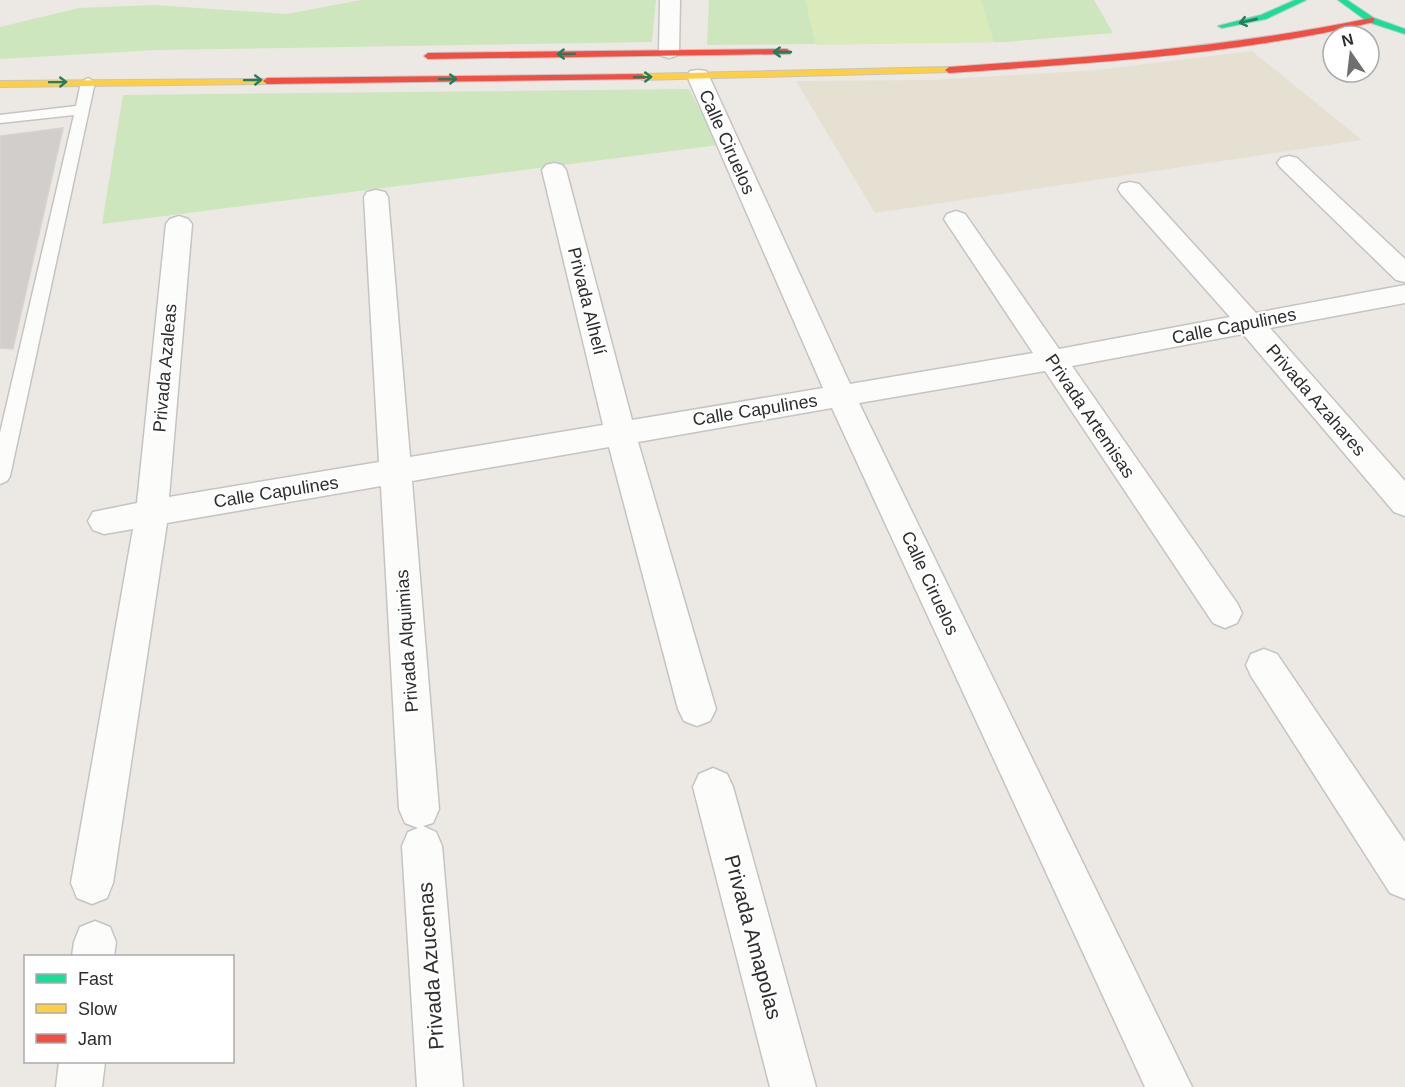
<svg xmlns="http://www.w3.org/2000/svg" width="1405" height="1087" viewBox="0 0 1405 1087" font-family="Arial,sans-serif">
<style>
.education{fill:#e6e0d3}
.green{fill:#cee6be}
.pitch{fill:#d9eabb}
.building{fill:#d1cecb;stroke:#d7d4d0;stroke-width:1.5}
.lines{fill:none;stroke-linecap:round;stroke-linejoin:round}
.lane-casing{stroke:#c5c4c5;stroke-width:3}
.street-casing{stroke:#c5c4c5;stroke-width:3}
.fast-casing{stroke:#c5c4c5;stroke-width:2}
.slow-casing{stroke:#c5c4c5;stroke-width:2}
.jam-casing{stroke:#c5c4c5;stroke-width:2}
.lane{fill:#fcfcfb;fill-rule:evenodd}
.street{fill:#fcfcfb;fill-rule:evenodd}
.fast{fill:#16e098;fill-rule:evenodd}
.slow{fill:#ffcf43;fill-rule:evenodd}
.jam{fill:#f24e42;fill-rule:evenodd}
.oneway{stroke:#237e5e}
.labels{text-anchor:middle;stroke-width:4.5;stroke-linejoin:round;paint-order:stroke}
.street-label{font-size:18px;fill:#2e2e2e;stroke:#fff}
.near-street-label{font-size:21px;fill:#2e2e2e;stroke:#fff}
</style>
<rect width="100%" height="100%" fill="#ece8e4"/>
<path class="education" d="M1252,51l110,89 -487,73 -79,-132 136,-1 165,-10z"/>
<path class="green" d="M361,0h295l-4,42 -496,8 -156,9v-32l79,-19 75,-3 133,9z
M709,0h385l19,33 -108,9 -298,3z
M689,89l30,56 -617,79 21,-129z"/>
<path class="pitch" d="M805,0h176l13,42 -178,3z"/>
<path class="building" d="M63,128l-50,221 -13,-1v-212z"/>
<g class="lines">
<defs>
<path id="lane" d="M88,78l7,4 -85,394 -3,5 -7,3v-51l74,-318 -74,8v-8l76,-9 5,-24z"/>
<path id="street" d="M660,0h20l-1,52 -3,4 -7,2 -7,-2 -3,-4z
M698,70l8,1 3,5 141,308 183,-31 -89,-134 3,-5 9,-3 9,3 94,135 171,-32 -109,-123 -3,-5 3,-5 9,-2 9,2 117,129 149,-28v18l-135,25 135,153v35l-11,-4 -151,-178 -171,32 165,237 5,10 -5,10 -12,5 -12,-5 -168,-252 -186,32 333,684h-47l-313,-679 -194,34 78,267 -6,12 -13,5 -13,-5 -6,-12 -69,-262 -197,34 27,328 -6,14 -10,3 13,6 6,14 21,241h-46l-15,-241 6,-14 10,-4 -13,-5 -6,-14 -18,-323 -214,37 -54,360 -6,15 -15,6 -15,-6 -6,-15 62,-354 -29,5 -11,-4 -5,-9 5,-9 44,-9 29,-279 4,-5 9,-3 9,3 4,5 -23,273 210,-35 -15,-265 3,-5 9,-2 9,2 3,5 22,260 193,-32 -61,-255 4,-5 8,-2 8,2 4,5 66,250 191,-32 -136,-312 3,-5z
M1289,156l8,2 108,101v23l-9,-2 -115,-112 -4,-5 4,-5z
M1264,649l13,5 128,188v57l-15,-6 -139,-217 -5,-11 5,-11z
M713,768l14,6 6,13 83,300h-46l-77,-300 6,-13z
M95,921l15,6 6,15 -2,14h-42l2,-14 6,-15z
M59,1062h46l-3,25h-46z"/>
<path id="fast" d="M1295,0h11l-40,19 -44,9 -4,-2 43,-11z
M1338,0h9l27,18 31,11v5l-37,-12z"/>
<path id="slow" d="M949,67l4,3 -1,2 -310,8 -4,-3 4,-3z
M270,79v4l-3,1 -267,3v-6z"/>
<path id="jam" d="M1371,18h3v4c-139,33 -283,41 -425,51l-4,-3 4,-3c142,-10 283,-20 422,-49z
M787,49l4,3 -1,2 -362,5 -4,-3 4,-3z
M642,74l4,3 -1,2 -378,5 -4,-3 4,-3z"/>
</defs>
<use href="#lane" class="lane-casing"/>
<use href="#street" class="street-casing"/>
<use href="#fast" class="fast-casing"/>
<use href="#slow" class="slow-casing"/>
<use href="#jam" class="jam-casing"/>
<use href="#lane" class="lane"/>
<use href="#street" class="street"/>
<use href="#fast" class="fast"/>
<use href="#slow" class="slow"/>
<use href="#jam" class="jam"/>
</g>
<defs><path id="oneway-shaft" d="M-6 0H5M1.5-3L5.5 0L1.5 3" fill="none" stroke-width="1.6" stroke-linecap="round" stroke-linejoin="round" transform="scale(1.5)"/></defs>
<g class="oneway">
<use href="#oneway-shaft" transform="translate(1248 21) rotate(167)"/>
<use href="#oneway-shaft" transform="translate(782 52) rotate(180)"/>
<use href="#oneway-shaft" transform="translate(566 54) rotate(179)"/>
<use href="#oneway-shaft" transform="translate(643 77) rotate(-1)"/>
<use href="#oneway-shaft" transform="translate(448 79) rotate(-1)"/>
<use href="#oneway-shaft" transform="translate(253 80) rotate(-1)"/>
<use href="#oneway-shaft" transform="translate(58 82) rotate(-1)"/>
</g>
<g class="labels">
<g class="street-label">
<text transform="translate(727 142) rotate(66)" y="6">Calle Ciruelos</text>
<text transform="translate(587 301) rotate(76)" y="6">Privada Alhelí</text>
<text transform="translate(1234 326) rotate(-11)" y="6">Calle Capulines</text>
<text transform="translate(165 368) rotate(-85)" y="6">Privada Azaleas</text>
<text transform="translate(1316 400) rotate(49)" y="6">Privada Azahares</text>
<text transform="translate(755 410) rotate(-9)" y="6">Calle Capulines</text>
<text transform="translate(1090 416) rotate(56)" y="6">Privada Artemisas</text>
<text transform="translate(276 492) rotate(-9)" y="6">Calle Capulines</text>
<text transform="translate(930 583) rotate(65)" y="6">Calle Ciruelos</text>
<text transform="translate(407 641) rotate(-94)" y="6">Privada Alquimias</text>
</g>
<g class="near-street-label">
<text transform="translate(753 937) rotate(75)" y="7">Privada Amapolas</text>
<text transform="translate(431 966) rotate(-94)" y="7">Privada Azucenas</text>
</g>
</g>
<rect x="24" y="955" width="210" height="108" fill="#ffffff" stroke="#ababab" stroke-width="1.5"/>
<rect x="36" y="974" width="30" height="9" fill="#16e098" stroke="#ababab" stroke-width="1.5"/>
<text x="78" y="985" font-size="18" fill="#2e2e2e">Fast</text>
<rect x="36" y="1004" width="30" height="9" fill="#ffcf43" stroke="#ababab" stroke-width="1.5"/>
<text x="78" y="1015" font-size="18" fill="#2e2e2e">Slow</text>
<rect x="36" y="1034" width="30" height="9" fill="#f24e42" stroke="#ababab" stroke-width="1.5"/>
<text x="78" y="1045" font-size="18" fill="#2e2e2e">Jam</text>
<g transform="translate(1351 54) rotate(346)"><circle r="28" fill="#ffffff" stroke="#ababab" stroke-width="1.5"/>
<path d="M0-4.5L10 22L0 15L-10 22Z" fill="#706f6e"/>
<text y="-9" font-size="16" font-weight="bold" text-anchor="middle" fill="#2e2e2e">N</text>
</g>
</svg>
